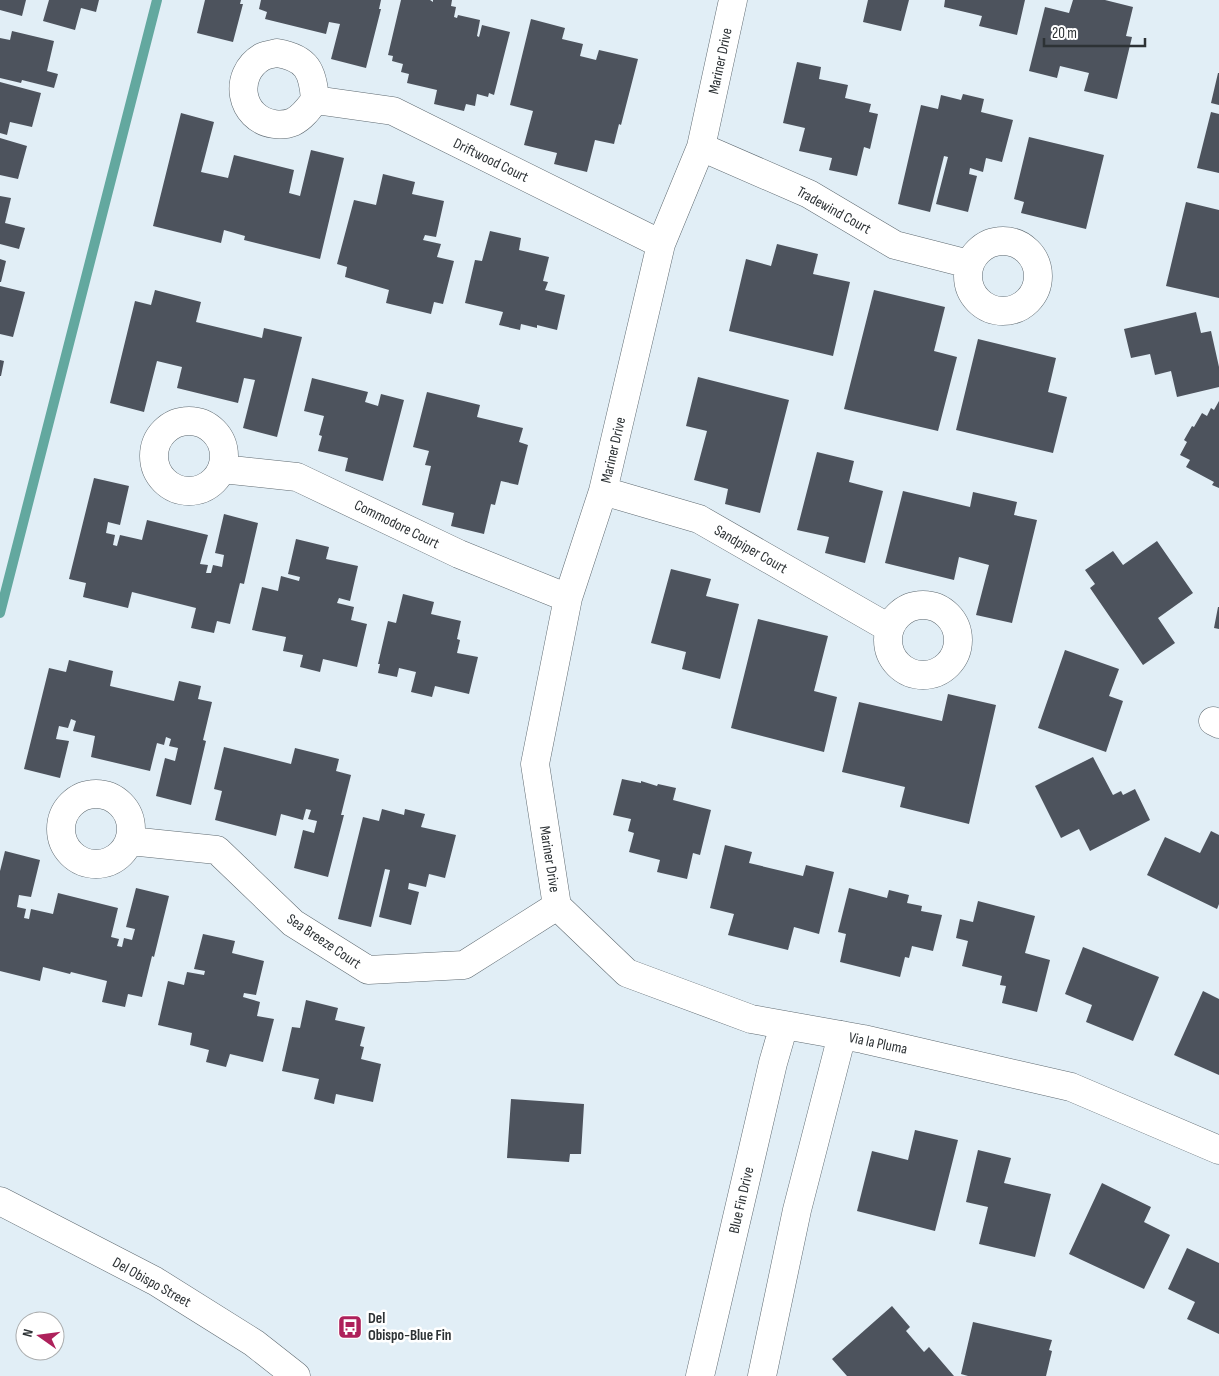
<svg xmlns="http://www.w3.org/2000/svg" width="1219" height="1376" viewBox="0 0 1219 1376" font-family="'Sofia Sans Condensed',sans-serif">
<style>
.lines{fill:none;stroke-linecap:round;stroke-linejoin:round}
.stream{stroke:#63a89f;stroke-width:10}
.building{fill:#4d535d}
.street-casing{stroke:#5f6a71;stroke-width:29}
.primary-casing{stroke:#5f6a71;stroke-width:29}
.street{stroke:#fff;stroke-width:28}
.primary{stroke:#fff;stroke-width:28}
.labels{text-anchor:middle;stroke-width:5;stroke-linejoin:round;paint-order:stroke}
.street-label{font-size:15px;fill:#2d3235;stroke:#fff}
.poi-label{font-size:15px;font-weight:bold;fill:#2d3235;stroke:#fff;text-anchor:start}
</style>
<rect width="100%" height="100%" fill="#e1eef6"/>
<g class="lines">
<path class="stream" d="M0,613l157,-613"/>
</g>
<path class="building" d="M0,0h26l-4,16 -22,-6z
M49,0h50l-3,12 -15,-4 -6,22 -32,-9z
M205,0h36l-1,4h3l-10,38 -36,-9z
M261,0h120l-2,9h2l-15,59 -35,-9 9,-35 -11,-2 -3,12 -61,-15 2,-7 -8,-3z
M401,0h29l3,2v-2h19l-1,6 5,1 -2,10 3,1 1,-3 22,5 -3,16 2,1 3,-12 28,7 -16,63 -5,-2 -1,4 -11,-3 -2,12 -9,-2 -2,7 -30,-7 3,-14 -30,-7 2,-9 -8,-2 2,-8 -11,-3 1,-5 -5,-1z
M868,0h41l-8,31 -38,-9z
M945,0h80l-8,35 -38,-9 3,-10 -38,-9z
M1073,0h32l28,7 -7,29 6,1 -15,62 -33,-8 5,-18 -29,-7 -3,12 -28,-7 16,-64 24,6z
M531,19l34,9 -3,11 21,5 -3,12 16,4 3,-10 39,9 -17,66 -2,-1 -5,20 -19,-4 -8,32 -33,-8 3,-11 -33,-8 9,-34 -23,-6z
M12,31l42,10 -7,30 11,3 -4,14 -32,-8 -1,3 -21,-5v-40l10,2z
M797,62l24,5 -2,12 29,6 -3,13 26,6 -2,8 9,2 -8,35 -6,-2 -7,29 -28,-6 3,-12 -33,-7 6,-23 -22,-5z
M1218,73h1v32l-8,-2z
M0,82l41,11 -9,34 -22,-5 -3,13 -7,-2z
M963,94l21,5 -3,13 32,8 -11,42 -16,-4 -3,14 -13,-4 -1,6 8,2 -9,36 -32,-8 12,-47 -4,-1 -14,56 -32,-8 23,-99 17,4 3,-14 20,5z
M1211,112l8,2v59l-22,-5z
M181,113l33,9 -13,50 27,6 6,-23 60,15 -5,23 11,3 11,-46 33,8 -24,101 -76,-19 1,-4 -21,-6 -3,13 -68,-17z
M1029,137l75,18 -18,74 -65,-16 3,-11 -10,-3z
M0,138l27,8 -9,33 -18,-4z
M383,174l32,8 -3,12 32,7 -8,36 -11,-2 -2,5 18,4 -4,13 17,4 -11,43 -9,-2 -3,12 -45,-11 3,-13 -44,-13 2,-10 -10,-3 17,-64 22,5z
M0,196l11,2 -6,25 20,5 -6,21 -19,-5z
M1186,202l33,8v88l-53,-12z
M490,231l31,7 -2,12 30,7 -6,24 5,1 -3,8 20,5 -8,35 -20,-5v3l-16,-4 -1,6 -21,-5 4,-13 -38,-9 10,-43 7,1z
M777,244l41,10 -5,20 37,8 -17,74 -104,-25 17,-72 25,7z
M0,259l6,2 -5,21h-1z
M0,286l25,6 -12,45 -13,-3z
M155,290l46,12 -5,20 66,16 2,-10 38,9 -25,100 -34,-9 12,-48 -11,-2 -6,25 -61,-15 5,-21 -25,-6 -13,51 -34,-9 25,-102 16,4z
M874,290l71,17 -11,44 23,6 -19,74 -94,-22z
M1196,312l5,21 10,-2 8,36v20l-42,10 -6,-26 -16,4 -5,-21 -19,4 -7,-29z
M978,339l78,19 -8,34 19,5 -14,56 -97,-23z
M0,360l4,1 -3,15h-1z
M698,377l91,23 -29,113 -35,-9 3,-15 -34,-9 13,-49 -21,-5z
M312,378l56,14 -3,10 13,4 3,-12 23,6 -21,81 -38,-10 3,-13 -30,-7 4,-15 -3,-1 5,-19 -20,-5z
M427,392l53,13 -3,12 46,11 -4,14 9,3 -10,40 -17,-4 -6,24 -4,-1 -7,30 -33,-8 3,-13 -32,-8 9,-39 -6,-1 4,-14 -16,-4z
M1219,401v87l-7,-3 2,-3 -28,-15 4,-7 -10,-5 7,-13 -3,-2 8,-14 2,1 8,-14 5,3 4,-8 3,2z
M817,452l37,9 -5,21 34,9 -18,72 -40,-10 4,-16 -32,-7z
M94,478l35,8 -9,39 -12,-3 -2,11 9,2 -2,10 4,1 3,-11 22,5 5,-20 61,15 -8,29 8,1 -2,8h5l2,-8 9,2 2,-12 -9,-2 9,-39 34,9 -14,61 -4,-1 -10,41 -13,-3 -3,12 -23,-5 5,-20 -64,-16 -4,16 -45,-11 3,-14 -17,-4z
M903,491l67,16 3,-15 44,10 -3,13 23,5 -25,103 -36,-8 13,-50 -30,-8 -5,23 -69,-17z
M296,539l33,8 -3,12 32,7 -8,35 -11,-3 -2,5 17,4 -3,13 16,4 -10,43 -34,-8 -3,13 -20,-5 3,-12 -20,-4 3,-14 -34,-7 10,-43 16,4 3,-15 18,5 1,-4 -12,-3z
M1157,541l36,52 -35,25 17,25 -32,22 -53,-77 5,-4 -10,-14 28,-19 10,14z
M671,569l40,10 -5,17 33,8 -19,75 -38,-10 4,-17 -35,-9z
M403,594l31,8 -3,12 30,7 -4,18 3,1 -3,13 21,4 -9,37 -34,-8 -3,11 -21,-5 5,-20 -17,-4 -2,9 -19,-4 2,-9h-2l10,-43 8,2z
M1218,607h1v22l-5,-1z
M758,619l70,17 -14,55 23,6 -13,55 -93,-24z
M1065,650l54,19 -10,27 14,5 -17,51 -68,-24z
M69,660l44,11 -3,15 64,15 5,-20 22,5 -3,13 14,3 -9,38 3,1 -15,64 -35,-9 9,-38 10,3 3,-13 -9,-2 2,-7 -5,-2 -2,8 -7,-2 -7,28 -59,-14 4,-21 -22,-5 3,-10 -5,-2 -3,9 -9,-2 -3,13 13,2 -9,37 -36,-9 25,-101 17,4z
M948,694l48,11 -27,119 -69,-17 5,-20 -63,-15 17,-70 83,19z
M224,747l67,17 4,-16 44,11 -3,12 15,4 -10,40h3l-16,62 -34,-9 9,-38 11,3 3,-12 -9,-2 3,-9 -5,-1 -3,11 -22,-6 -5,22 -61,-16 7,-29 -8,-2z
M1093,757l20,38 8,-4 2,4 12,-6 15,31 -60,31 -11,-22 -18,9 -26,-52z
M622,779l19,4v-2l16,5 1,-2 18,4 -3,12 38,10 -11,45 -7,-2 -6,26 -30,-7 3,-12 -31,-8 5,-19 -6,-2 3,-12 -18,-4z
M382,809l22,6 1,-6 20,5 -4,13 35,8 -11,43 -16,-4 -3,13 -17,-4 -1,6 11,3 -8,33 -32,-8 11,-47 -5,-1 -14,58 -33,-8 25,-102 16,4z
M1211,831l8,4v69l-2,5 -70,-34 18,-38 35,16z
M725,845l27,7 -3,11 54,13 3,-11 28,7 -15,62 -25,-7 -6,23 -60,-15 6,-21 -24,-6z
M5,851l35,9 -9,37 -12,-2 -2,12 9,2 -2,9 5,1 2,-10 22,5 5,-21 60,15 -7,29 8,2 -2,7 5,1 2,-9 8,2 3,-11 -9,-2 10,-39 33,8 -15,61 -2,-1 -10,41 -14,-3 -3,13 -23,-5 5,-21 -36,-9 -1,2 -27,-7 -3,14 -40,-10v-100z
M849,888l38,10 2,-8 20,5 -2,8 15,3 -1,5 21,4 -9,36 -21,-5 -3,12 -4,-1 -5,20 -60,-15 6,-28 -8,-2z
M978,901l57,15 -10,37 25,7 -13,52 -35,-9 4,-17 -6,-1 2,-9 -40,-10 6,-25 -12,-3 4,-19 13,3z
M203,934l32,7 -3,12 32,8 -8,34 -12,-2 -1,4 17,5 -3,14 17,3 -11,43 -33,-8 -4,13 -20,-5 3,-12 -19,-5 2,-12 -34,-8 10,-44 16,4 3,-13 17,3 1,-4 -11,-2z
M1083,947l76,30 -26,64 -47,-19 6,-17 -27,-11z
M1203,991l16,8v76l-45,-20z
M306,1000l32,8 -3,12 30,7 -5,19 4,1 -3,12 20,5 -8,38 -37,-8 -2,10 -20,-5 5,-20 -37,-8 10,-44 8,1z
M511,1099l73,5 -3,50h-11l-1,8 -62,-4z
M915,1130l43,10 -23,91 -78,-20 15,-60 36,9z
M978,1150l33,8 -7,25 47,11 -16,63 -56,-13 9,-37 -22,-5z
M1102,1183l49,24 -7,15 26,13 -26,54 -75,-35z
M1187,1248l32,15v71l-32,-15 8,-17 -27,-13z
M892,1306l18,21 -4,4 18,21 5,-5 25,29h-107l-15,-17z
M973,1322l79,18 -3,10 3,1 -6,25h-78l-7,-2z"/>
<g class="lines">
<defs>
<path id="street" d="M277,53c30,5 36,18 38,47 -6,8 -12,17 -22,22 -5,2 -13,3 -19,2 -34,-5 -42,-49 -12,-67 4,-2 10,-3 15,-4z
M315,100l78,11 268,133
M701,147l108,47 86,51 74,19
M968 276a35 35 0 1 1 70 0a35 35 0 1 1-70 0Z
M154 456a35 35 0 1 1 70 0a35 35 0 1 1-70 0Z
M222,469l75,8 162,77 109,44
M603,491l96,28 190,109
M888 640a35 35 0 1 1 70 0a35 35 0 1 1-70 0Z
M1213,721l6,3
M61 829a35 35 0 1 1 70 0a35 35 0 1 1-70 0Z
M130,841l87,9 76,73 75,47 96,-5 93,-59
M557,906l-22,-142 33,-166 35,-107 58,-247 40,-97 32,-147
M557,906l70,67 124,46 112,20 208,48 148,63
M700,1376l73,-313 11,-38
M762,1376l35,-166 45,-175"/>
<path id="primary" d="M0,1201l155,80 99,62 42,33"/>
</defs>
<use href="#street" class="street-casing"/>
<use href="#primary" class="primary-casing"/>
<use href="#street" class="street"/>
<use href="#primary" class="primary"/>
</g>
<defs>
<symbol id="bus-square" viewBox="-11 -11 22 22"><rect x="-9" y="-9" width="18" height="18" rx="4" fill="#ae215b" stroke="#fff"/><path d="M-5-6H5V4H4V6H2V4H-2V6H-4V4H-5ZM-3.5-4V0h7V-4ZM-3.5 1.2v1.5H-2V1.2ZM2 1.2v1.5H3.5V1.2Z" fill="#fff"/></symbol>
</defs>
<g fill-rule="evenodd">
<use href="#bus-square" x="336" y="1313" width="28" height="28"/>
</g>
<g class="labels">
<g class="street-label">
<text transform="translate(720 61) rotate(-78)" y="5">Mariner Drive</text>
<text transform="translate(491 160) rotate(26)" y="5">Driftwood Court</text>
<text transform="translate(834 210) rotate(29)" y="5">Tradewind Court</text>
<text transform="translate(613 450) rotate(-77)" y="5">Mariner Drive</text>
<text transform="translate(397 524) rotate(26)" y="5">Commodore Court</text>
<text transform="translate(751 549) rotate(30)" y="5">Sandpiper Court</text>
<text transform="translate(550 859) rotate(81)" y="5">Mariner Drive</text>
<text transform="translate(324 941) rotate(34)" y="5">Sea Breeze Court</text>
<text transform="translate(878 1043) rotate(12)" y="5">Via la Pluma</text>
<text transform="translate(741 1200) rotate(-77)" y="5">Blue Fin Drive</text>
<text transform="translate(152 1282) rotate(29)" y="5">Del Obispo Street</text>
</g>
<g class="poi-label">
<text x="368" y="1323">Del<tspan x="368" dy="17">Obispo-Blue Fin</tspan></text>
</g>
</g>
<g transform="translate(40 1336) rotate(284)"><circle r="24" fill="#ffffff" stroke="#abadae"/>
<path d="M0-4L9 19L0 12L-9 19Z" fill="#ae215b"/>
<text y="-8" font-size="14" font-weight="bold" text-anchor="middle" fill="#2d3235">N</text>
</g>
<path d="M1044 38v8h101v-8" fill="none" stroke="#2d3235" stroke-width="2.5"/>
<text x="1052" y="38" font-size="15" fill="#2d3235" stroke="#ffffff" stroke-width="4" paint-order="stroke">20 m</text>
</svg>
